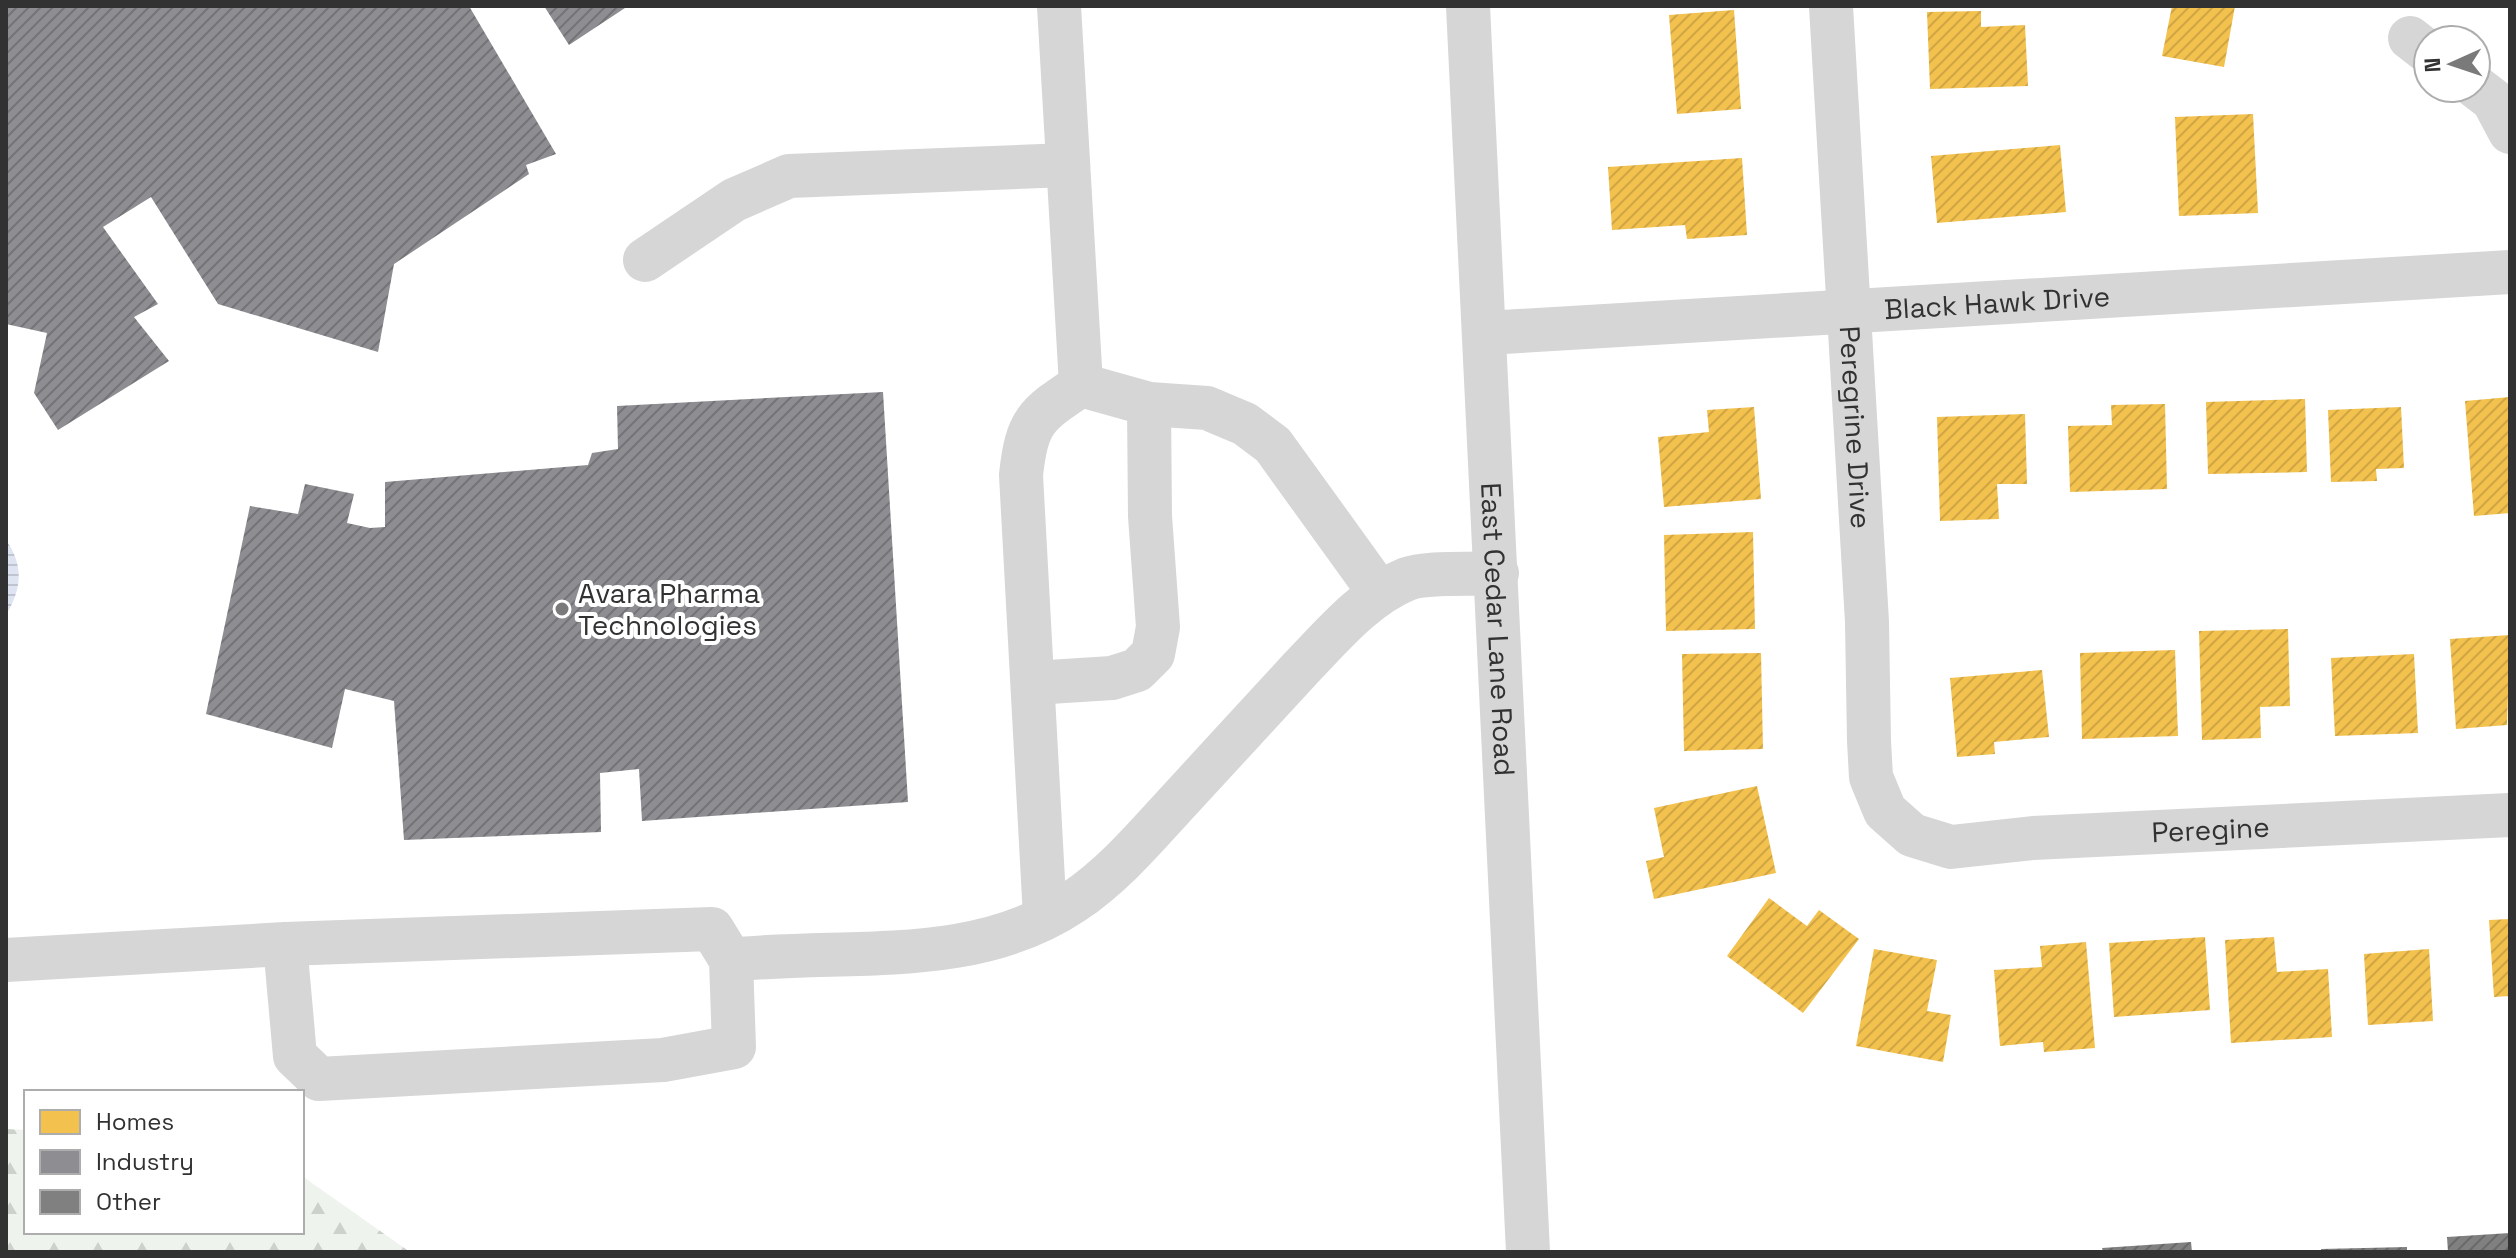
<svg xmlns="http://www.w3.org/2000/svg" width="2516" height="1258" viewBox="0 0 2516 1258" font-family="'Space Grotesk',sans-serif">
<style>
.forest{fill:url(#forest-firs)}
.water{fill:url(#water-rules)}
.homes{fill:url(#homes-hatch)}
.industry{fill:url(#industry-hatch)}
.building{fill:url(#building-hatch)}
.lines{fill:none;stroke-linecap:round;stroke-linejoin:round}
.minor{stroke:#d6d6d6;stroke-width:44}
.poi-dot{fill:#7a7a7a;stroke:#fff;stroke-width:3}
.labels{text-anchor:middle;stroke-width:8;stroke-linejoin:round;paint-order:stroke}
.street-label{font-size:28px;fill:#323232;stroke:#fff}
.poi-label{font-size:28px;fill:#323232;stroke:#fff;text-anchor:start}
</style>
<defs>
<pattern id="forest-firs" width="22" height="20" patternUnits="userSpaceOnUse" patternTransform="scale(2)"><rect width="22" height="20" fill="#eef3ed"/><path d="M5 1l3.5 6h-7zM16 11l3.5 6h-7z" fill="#cdd1cc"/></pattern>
<pattern id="water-rules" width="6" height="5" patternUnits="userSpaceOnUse" patternTransform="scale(2)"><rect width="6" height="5" fill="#dee4f1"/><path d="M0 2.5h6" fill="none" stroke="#bfc4cf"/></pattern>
<pattern id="homes-hatch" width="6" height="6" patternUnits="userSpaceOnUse" patternTransform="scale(2)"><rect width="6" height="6" fill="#f2c14e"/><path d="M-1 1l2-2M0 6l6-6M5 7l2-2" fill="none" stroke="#d0a645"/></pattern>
<pattern id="industry-hatch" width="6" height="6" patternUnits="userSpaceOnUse" patternTransform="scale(2)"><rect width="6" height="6" fill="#8d8d92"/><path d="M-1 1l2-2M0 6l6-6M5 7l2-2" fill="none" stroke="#747478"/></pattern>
<pattern id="building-hatch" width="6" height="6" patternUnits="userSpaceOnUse" patternTransform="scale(2)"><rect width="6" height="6" fill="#808080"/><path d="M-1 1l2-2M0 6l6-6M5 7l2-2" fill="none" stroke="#696969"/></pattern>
</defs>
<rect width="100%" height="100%" fill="#fff"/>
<path class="forest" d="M6,1129l20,1v102h276v-56l108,76h-404z"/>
<path class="water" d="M6,540c18,26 16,48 0,75z"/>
<path class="homes" d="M2172,6h63l-11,61 -62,-11z
M1734,10l7,99 -64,5 -8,-99z
M1981,11v16l44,-2 3,61 -98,3 -3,-77z
M2253,114l5,99 -79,3 -4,-99z
M2060,145l6,67 -129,11 -6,-67z
M1742,158l5,77 -60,4 -2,-14 -73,5 -4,-63z
M2510,397v116l-36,3 -9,-115z
M2305,399l2,73 -99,2 -2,-72z
M2165,404l2,85 -97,3 -2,-66 44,-1 -1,-20z
M1754,407l7,92 -97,8 -6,-70 51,-5 -2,-22z
M2401,407l3,61 -28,1 1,12 -46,1 -3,-72z
M2025,414l2,70h-30l2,35 -59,2 -3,-104z
M1753,532l2,97 -89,2 -2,-96z
M2288,629l2,77 -30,1 1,31 -59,2 -3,-109z
M2510,635l-3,90 -51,4 -6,-90z
M2175,650l3,86 -96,3 -2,-86z
M1761,653l2,96 -79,2 -2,-97z
M2414,654l4,79 -83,3 -4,-78z
M2042,670l7,67 -55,5 1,12 -38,3 -7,-79z
M1757,786l19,87 -122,26 -8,-38 18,-4 -10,-49z
M1769,898l38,28 12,-16 40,29 -56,74 -76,-57z
M2510,919v77l-16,1 -5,-77z
M2205,937l5,73 -96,7 -5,-74z
M2274,937l3,35 51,-3 4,68 -101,6 -6,-103z
M2086,942l9,106 -51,4 -1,-10 -43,4 -6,-76 48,-3 -2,-21z
M1874,949l63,11 -10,51 24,4 -8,47 -87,-16z
M2429,949l4,72 -65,4 -4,-71z"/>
<path class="industry" d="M6,6h463l87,148 -30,11 3,9 -135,90 -16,88 -160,-48 -67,-107 -48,30 55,77 -24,13 35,44 -111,69 -24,-37 13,-60 -41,-9z
M544,6h84l-59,39z
M883,392l25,410 -266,19 -3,-52 -39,4 1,59 -197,8 -10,-139 -49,-12 -13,59 -126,-34 44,-208 48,8 7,-30 49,10 -7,29 23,5 15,-1v-45l203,-17 4,-12 26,-4 -1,-43z"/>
<path class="building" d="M2510,1233v19h-62l-1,-15z
M2191,1242l1,10h-89l-1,-4z
M2407,1247v5h-86v-3z"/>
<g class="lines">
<g class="minor">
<path d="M1059,6l22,379"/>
<path id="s1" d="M1468,6l60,1246"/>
<path id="s2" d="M1831,6l36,616 2,119 2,36 14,34 27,24 39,12 82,-9 477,-23"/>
<path d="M2410,38l18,14"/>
<path d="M2476,87l17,13 17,32"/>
<path d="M645,260l89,-60 55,-24 279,-11"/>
<path id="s3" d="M1486,333l1024,-61"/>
<path d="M1033,683l79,-5 25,-8 16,-16 5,-27 -8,-111 -1,-112"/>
<path d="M1045,917l-24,-442c6,-55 15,-60 60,-90l68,19 58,4 38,16 28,21 106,147"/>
<path d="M6,960l279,-16 427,-15 19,31 3,87 -71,13 -344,19 -24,-23 -10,-112"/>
<path d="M731,960c114,-13 241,10 342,-58 38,-25 71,-63 101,-96 42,-46 85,-92 127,-138 31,-32 64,-72 106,-89 21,-8 66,-4 90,-6"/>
</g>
</g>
<circle class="poi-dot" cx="562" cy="609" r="8"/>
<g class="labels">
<g class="street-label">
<text dy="10" stroke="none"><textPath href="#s3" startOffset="512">Black Hawk Drive</textPath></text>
<text dy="10" stroke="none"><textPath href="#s2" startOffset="422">Peregrine Drive</textPath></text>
<text dy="10" stroke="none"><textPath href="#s1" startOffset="624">East Cedar Lane Road</textPath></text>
<text dy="10" stroke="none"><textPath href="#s2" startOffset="1146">Peregine</textPath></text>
</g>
<g class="poi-label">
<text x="578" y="603">Avara Pharma<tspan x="578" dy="32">Technologies</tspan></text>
</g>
</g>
<rect width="2516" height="1258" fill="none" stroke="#323232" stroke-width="16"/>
<rect x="24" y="1090" width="280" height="144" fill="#ffffff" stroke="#adadad" stroke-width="2"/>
<rect x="40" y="1110" width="40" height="24" fill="#f2c14e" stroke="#adadad" stroke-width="2"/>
<text x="96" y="1130" font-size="24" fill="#323232">Homes</text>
<rect x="40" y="1150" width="40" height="24" fill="#8d8d92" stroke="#adadad" stroke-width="2"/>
<text x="96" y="1170" font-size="24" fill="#323232">Industry</text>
<rect x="40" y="1190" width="40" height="24" fill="#808080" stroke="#adadad" stroke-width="2"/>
<text x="96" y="1210" font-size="24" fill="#323232">Other</text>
<g transform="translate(2452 64) rotate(267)"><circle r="38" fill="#ffffff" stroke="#adadad" stroke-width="2"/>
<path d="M0-6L14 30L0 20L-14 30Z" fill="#7a7a7a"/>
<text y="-12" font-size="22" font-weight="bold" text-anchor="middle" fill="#323232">N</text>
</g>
</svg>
